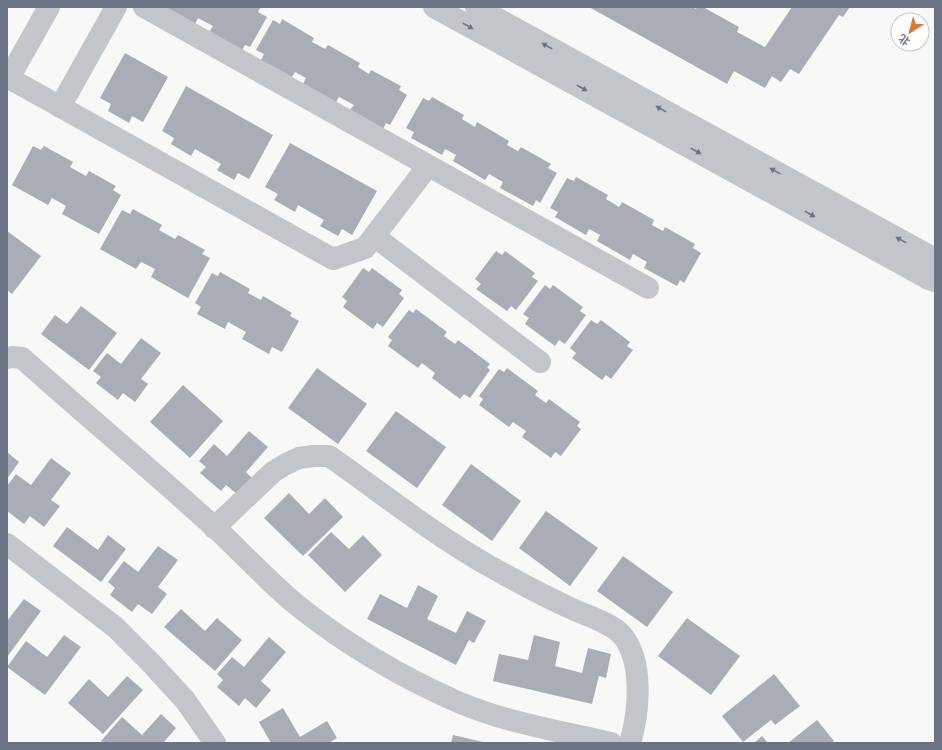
<svg xmlns="http://www.w3.org/2000/svg" width="942" height="750" viewBox="0 0 942 750" font-family="Lato,'Noto Sans SC',sans-serif">
<style>
.building{fill:#a9aeb6}
.lines{fill:none;stroke-linecap:round;stroke-linejoin:round}
.minor{stroke:#c2c5c9;stroke-width:22}
.oneway{fill:#6a7485}
</style>
<rect width="100%" height="100%" fill="#f8f9f6"/>
<path class="building" d="M164,7h94l2,1 -2,4 9,5 -17,30 -5,-2 -3,5 -33,-18 4,-6 -15,-8 -3,6z
M589,7h103l4,2 1,-2h6l36,20 -2,5 28,15 27,-40h58l-7,10 -4,-2 -40,59 -9,-5 -9,13 -9,-6 -7,12 -31,-17 -7,13z
M282,19l32,19 -2,4 13,7 3,-4 32,18 -2,4 11,7 2,-4 30,16 -2,4 8,5 -17,30 -4,-2 -3,6 -33,-19 4,-5 -15,-8 -3,5 -33,-18 3,-6 -11,-6 -3,5 -31,-17 3,-6 -8,-4 17,-30 7,4z
M125,53l43,24 -25,45 -11,-6 -3,7 -21,-12 3,-7 -11,-6z
M186,86l87,49 -24,44 -11,-6 -4,7 -17,-10 4,-6 -26,-15 -4,7 -20,-12 3,-6 -12,-7z
M432,97l32,18 -2,4 13,8 2,-5 32,19 -2,4 11,6 3,-4 30,17 -3,4 9,5 -17,30 -4,-3 -3,6 -33,-18 3,-6 -14,-8 -4,6 -32,-19 3,-6 -11,-6 -3,6 -31,-17 3,-6 -8,-4 17,-30 6,3z
M290,143l87,48 -25,44 -10,-6 -4,7 -18,-10 4,-6 -26,-15 -3,7 -21,-12 4,-6 -13,-7z
M33,146l8,4 3,-4 29,16 -3,5 16,9 3,-5 27,15 -3,4 8,5 -22,39 -37,-20 4,-8 -14,-8 -4,7 -36,-20z
M576,177l32,18 -2,4 13,8 3,-5 32,18 -2,5 11,6 2,-4 30,17 -2,4 8,5 -17,30 -4,-3 -3,6 -33,-18 3,-6 -14,-8 -3,6 -33,-19 3,-6 -11,-6 -3,6 -31,-18 3,-5 -8,-4 17,-30 7,3z
M133,209l29,16 -3,5 16,9 3,-4 27,15 -3,4 8,4 -22,40 -37,-21 4,-8 -14,-7 -5,7 -36,-20 22,-39 8,4z
M7,231l34,25 -29,38 -5,-4z
M496,251l6,4 3,-4 30,22 -3,4 6,4 -22,29 -5,-4 -4,5 -31,-22 5,-5 -6,-5z
M363,268l6,4 3,-4 30,22 -3,4 5,4 -21,29 -6,-4 -4,6 -30,-22 4,-6 -5,-4z
M220,272l30,17 -2,4 13,7 2,-4 29,17 -2,3 9,5 -17,31 -10,-5 -3,7 -27,-15 4,-7 -18,-10 -3,7 -28,-15 4,-7 -6,-4 17,-30 6,3z
M545,285l5,4 3,-4 30,22 -3,4 6,4 -21,29 -6,-4 -4,6 -30,-22 4,-6 -6,-4z
M81,306l36,27 -28,37 -48,-36 14,-19 12,9z
M416,309l31,23 -3,4 11,8 3,-4 32,24 -3,3 3,3 -20,28 -6,-4 -4,5 -28,-21 3,-5 -13,-10 -4,5 -30,-22 4,-6 -4,-3 21,-27 4,3z
M591,320l6,4 4,-4 29,22 -3,4 6,4 -22,29 -5,-4 -4,5 -30,-22 4,-5 -6,-5z
M141,338l20,15 -20,26 7,5 -13,18 -12,-9 -5,7 -22,-17 5,-6 -8,-6 14,-18 14,11z
M317,368l50,36 -29,40 -50,-36z
M507,368l31,23 -3,4 11,8 3,-4 31,23 -3,4 4,3 -20,27 -6,-4 -4,6 -29,-21 4,-6 -13,-9 -4,5 -30,-22 4,-6 -4,-3 20,-27 5,3z
M183,385l40,36 -33,37 -40,-36z
M396,411l50,36 -29,41 -51,-37z
M249,431l19,16 -22,25 6,6 -14,17 -12,-10 -5,6 -21,-18 6,-6 -7,-6 15,-17 13,12z
M7,452l12,10 -12,17z
M51,458l20,15 -20,27 9,6 -16,21 -14,-11 -6,8 -17,-13v-25l9,-12 15,11z
M471,464l50,37 -29,40 -50,-36z
M289,493l20,21 16,-16 18,19 -40,39 -39,-38z
M546,511l52,37 -28,38 -51,-38z
M67,527l31,23 10,-15 18,14 -25,33 -48,-36z
M331,532l18,17 14,-14 19,20 -37,37 -37,-37z
M158,546l20,14 -20,27 9,7 -15,20 -14,-10 -6,8 -22,-17 5,-7 -7,-6 16,-21 14,11z
M623,556l50,36 -26,35 -50,-36z
M418,585l20,11 -11,23 29,14 11,-22 19,10 -12,22 -5,-3 -13,25 -89,-46 13,-25 27,14z
M24,599l17,12 -34,46v-36z
M181,609l24,22 12,-13 25,22 -27,31 -51,-44z
M687,618l53,38 -29,39 -53,-39z
M64,635l17,12 -36,48 -38,-28 19,-26 21,16z
M534,635l26,7 -5,24 27,7 6,-25 23,6 -5,24 -7,-2 -7,28 -99,-23 6,-27 29,6z
M269,637l17,15 -25,29 10,9 -15,18 -11,-10 -6,8 -22,-19 6,-7 -6,-6 15,-17 12,10z
M774,674l26,32 -25,19 -4,-5 -28,22 -21,-26z
M127,676l16,14 -40,44 -35,-31 21,-24 19,18z
M283,708l17,29 27,-16 10,17 -8,5h-58l-12,-21z
M161,714l15,14 -13,15h-59l-3,-2 21,-24 20,18z
M817,720l17,21 -3,2h-43z
M453,735l30,7v1h-32z
M762,736l6,7h-14z"/>
<g class="lines">
<path class="minor" d="M144,7l504,281
M434,7l495,272 6,2
M476,7l459,252
M7,77l326,182 32,-11 63,-82
M9,78l40,-71
M60,107l56,-100
M374,236l166,126
M7,358l5,-1 10,1c66,59 134,116 200,176 25,24 49,50 76,72 49,39 103,71 160,96 49,21 102,29 153,41
M214,528l59,-56 13,-8 13,-6 15,-2h15c53,37 105,79 162,111 25,14 51,28 77,40 16,8 42,15 54,28 22,26 17,78 8,108
M7,544l108,83 36,36 34,37 30,43"/>
</g>
<defs><path id="oneway-solid" d="M-6-.8H1V-3.2L6.5 0L1 3.2V.8H-6Z"/></defs>
<g class="oneway">
<use href="#oneway-solid" transform="translate(468 26) rotate(29)"/>
<use href="#oneway-solid" transform="translate(547 46) rotate(-151)"/>
<use href="#oneway-solid" transform="translate(582 88) rotate(29)"/>
<use href="#oneway-solid" transform="translate(661 109) rotate(-151)"/>
<use href="#oneway-solid" transform="translate(696 151) rotate(29)"/>
<use href="#oneway-solid" transform="translate(775 171) rotate(-151)"/>
<use href="#oneway-solid" transform="translate(810 214) rotate(29)"/>
<use href="#oneway-solid" transform="translate(901 240) rotate(-151)"/>
</g>
<rect width="942" height="750" fill="none" stroke="#6a7485" stroke-width="16"/>
<g transform="translate(910 32) rotate(216)"><circle r="19" fill="#ffffff" stroke="#c3c7ce"/>
<path d="M0-3L7 15L0 10L-7 15Z" fill="#d77a38"/>
<text y="-6" font-size="11" font-weight="bold" text-anchor="middle" fill="#6a7485">北</text>
</g>
</svg>
